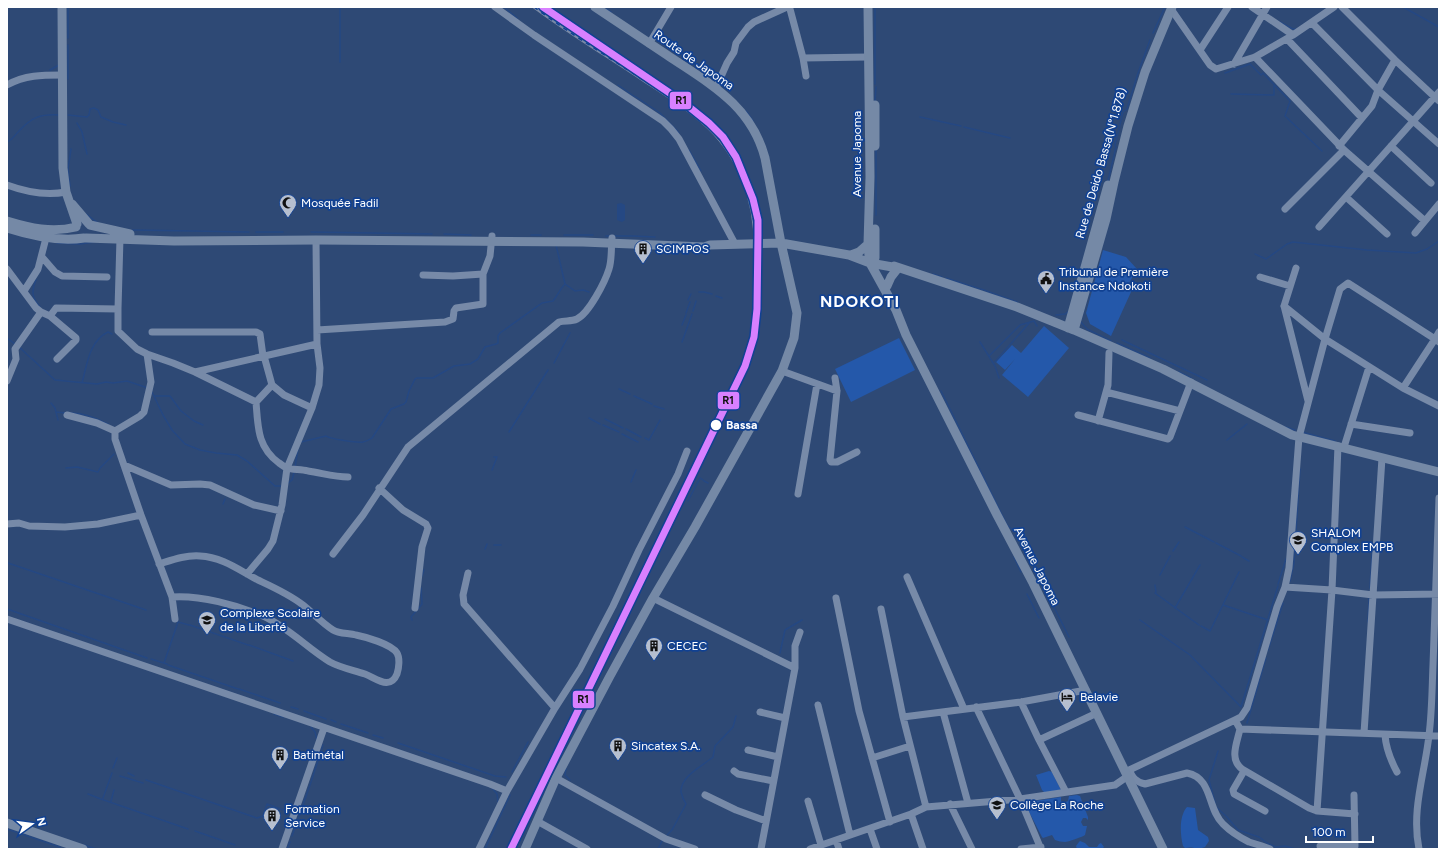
<svg xmlns="http://www.w3.org/2000/svg" width="1446" height="856" viewBox="0 0 1446 856" font-family="Figtree,sans-serif">
<style>
.green{fill:#2458aa}
.water{fill:#254883}
.lines{fill:none;stroke-linecap:round;stroke-linejoin:round}
.stream{stroke:#254883;stroke-width:1.5}
.minor{stroke:#778aa8;stroke-width:7}
.major{stroke:#7589a6;stroke-width:9}
.rail-casing{stroke:#798aa7;stroke-width:3}
.rail{stroke:#114192;stroke-width:1.5;stroke-dasharray:4.5;stroke-linecap:butt}
.rail-1-casing{stroke:#114192;stroke-width:10}
.rail-1{stroke:#d880ff;stroke-width:7}
.stop-dot{fill:#fff;stroke:#114192;stroke-width:1.5}
.labels{text-anchor:middle;stroke-width:3.5;stroke-linejoin:round;paint-order:stroke}
.street-label{font-size:12px;fill:#fff;stroke:#114192}
.poi-label{font-size:12px;fill:#fff;stroke:#114192;text-anchor:start}
.stop-label{font-size:12px;font-weight:bold;fill:#fff;stroke:#114192;text-anchor:start}
.district-label{font-size:16px;font-weight:bold;letter-spacing:1px;fill:#fff;stroke:#114192}
.line-badge{stroke:#114192;stroke-width:1.5}
.pale-badge-label{font-size:11px;text-anchor:middle;font-weight:bold;fill:#111}
</style>
<rect width="100%" height="100%" fill="#2e4975"/>
<path class="green" d="M1103,250l23,7 11,12 -9,16 3,7 -20,44 -21,-12 -4,-11z
M1044,326l25,22 -41,49 -26,-22 13,-16 -10,11 -9,-8 16,-17 9,8z
M899,338l16,32 -64,32 -16,-33z
M1049,771l3,1 9,18 -16,3 -3,-3 -6,-15z
M1077,795l3,1 8,21v3l-2,-2h-3l-2,4 2,4h4l-2,9c-3,2 -17,7 -20,7 -3,0 -7,-1 -10,-2l-3,-5 -9,3 -1,-1 -15,-29v-3l1,-3 33,-5v4l2,2 5,-2 1,-5z
M1187,807l8,1 3,22 10,7 1,4 -4,6c-7,3 -13,-1 -20,1l-2,-2c-3,-12 -4,-30 4,-39z
M1080,841l5,2 4,4h8l2,-3 2,-1 3,4 -2,2h-25l-1,-3 3,-4z"/>
<path class="water" d="M621,203l4,2v15l-3,2 -5,-2v-16z"/>
<g class="lines">
<path class="stream" d="M68,7v31
M503,7l1,1
M875,7v77
M1403,7l36,20
M506,9l11,9
M606,9l5,3
M1280,22l13,7h3
M1153,33l12,-26
M68,45v9
M340,62v-55
M50,70l9,-5
M1225,73l25,-9 11,11 2,-2 27,28 -5,15 37,35
M68,79v-25
M618,85l17,12
M1231,94l43,1v-11
M636,97l24,16 19,20
M875,101l1,-14
M746,111l7,10
M68,115l19,2 2,-2 1,-6 4,-1 4,2 3,7 12,5 13,3
M920,117l41,9
M77,123l5,9 5,22
M964,127l46,11
M7,142c5,-2 8,-7 12,-11 13,-14 21,-17 40,-16
M876,149v66
M689,150l12,21
M1108,181l8,-34 -1,-2 8,-33 4,-3 11,-36 12,-33
M70,186l-2,-17 3,-20
M86,214l12,9
M133,230l116,2
M256,232h27
M311,232l121,2
M444,234l27,1
M531,235h10
M564,235h29
M606,236h5
M614,236h18
M633,236l22,1
M57,243l23,1 14,-2
M1255,254l11,5 21,-15 6,-2 74,8 49,3 11,-4 12,-8
M933,274l9,3
M946,278l34,11
M36,280c-5,11 -4,18 4,27
M565,284l10,7 8,-1 6,2
M981,289l36,13
M699,292h5l8,2
M716,296l6,2
M688,300l3,-6
M693,311l3,-10
M686,313l4,-11
M1056,315l9,-1 4,-3
M1080,321l7,8 24,12
M682,325l4,-10
M7,338l8,6
M1122,340l85,40
M682,342l10,-28
M980,342l15,24 4,12
M1117,343l33,15
M19,347l36,33 42,4 9,-2 7,1 14,-2 21,7
M989,356l31,-31 14,-4 3,5
M995,362l35,-40
M554,363l16,-30
M1179,372l12,6
M82,383c5,-18 7,-42 26,-51l4,2
M619,389l11,5
M941,391l66,134 6,5
M152,392l11,23 9,15 13,14 15,6 16,3 21,2 10,6 28,25h7
M155,396h15l11,15 13,10 9,4
M634,396l18,8
M51,403l4,5 3,12
M654,406l10,3
M56,412l10,1
M70,413c13,-1 27,6 38,11
M589,418l11,6
M605,419l18,9
M603,425l16,7
M1285,427l10,3
M626,429l15,8
M509,432l39,-62
M1302,432l33,9
M622,434l16,8
M645,438l4,2 11,-20
M1227,440l20,-16
M301,442l25,-6c4,3 32,7 37,6 4,-1 6,-2 9,-4l19,-29 13,-5 2,-2 3,-11 6,-12 2,-1h16l21,-12 16,-2 8,-5 7,-12 11,-3 2,-1v-7l2,-3 42,-30 11,-2c5,-6 7,-12 12,-17l-9,-39
M295,467l3,-18
M66,468l11,-1 21,5 2,-4 14,-14
M492,470l5,-13h-3
M704,481l4,2
M631,482l5,-12
M287,484l5,-4 2,-7
M688,501l12,-23 3,2
M223,504l2,-5
M1185,527l29,15
M1021,540l25,50
M1216,543l25,13
M494,545h7
M485,549l2,-5
M1173,551l6,-9
M1014,557l7,15
M1242,557l7,4
M8,563l138,47
M1160,575l10,-19
M422,576l2,-6
M1290,581l4,-18 6,-94
M1278,584l8,-25
M1155,585l1,7
M1370,588l2,-34
M1046,592l6,9
M1155,593l44,32
M1027,594l12,24
M1052,603l17,34
M1223,605l45,15
M1175,608l25,-43
M7,609l140,49
M412,620l-1,-3 11,-13 -1,-16
M1140,620l50,35 51,52 37,-121
M1368,622l1,-24
M190,625l58,20
M1201,626l9,5 29,-59
M249,645l44,16
M1268,650l15,-47 -1,1
M780,653l5,-23 17,-10
M151,659l16,5
M624,659l11,-19
M164,663l14,-41 11,3
M168,665l70,24
M239,689l41,14
M291,707l7,2
M304,711l22,8
M274,714l9,3
M331,720l5,2
M1247,723l19,-65
M341,724l27,9
M311,727l4,5 2,8
M373,735l10,3
M398,743l97,33 11,1
M113,768l4,-10
M566,769l-1,6 5,5
M512,772l16,-30
M128,773l6,3
M120,776l23,7
M146,780l111,38 6,-2 4,-12 22,8
M492,788l5,6 1,8
M88,794l13,5
M103,798l9,-25
M101,799l87,30
M111,801l3,-11
M1215,803l-6,-23 9,-29
M1216,807l11,10 11,13 21,7 8,6 9,4 9,-1 10,3
M7,829l53,18
M195,831l40,14
M667,835l5,-5 14,-26c-2,-3 -4,-8 -5,-12 -1,-16 23,-27 32,-35l2,-11 18,-19 3,-11
M292,836l19,-54 12,-37
M84,845l12,4
M287,849l3,-7
M485,849l25,-54
M658,849l5,-10"/>
<path class="minor" d="M495,7l39,28 129,86 8,8 8,10 56,105
M788,7l2,2 13,49 3,18
M1252,7l41,28
M1342,7l53,53 44,41
M1171,9l39,56 6,4 39,-12 38,-22 41,-28
M1312,23l66,67 61,54
M1287,39l75,79
M649,44l22,-37
M1200,50l28,-43
M1255,57l89,93 81,71
M803,58l65,-1
M1234,64l33,-57
M7,85c18,-10 35,-10 55,-10
M716,88l11,-25 7,-11 2,-9 12,-16 6,-5 33,-15
M1339,146l33,-40 6,-16 17,-30
M1391,146l40,37
M7,185c19,7 38,11 59,7
M1346,197l41,37
M1285,209l59,-59
M1319,227l120,-135
M1415,233l24,-29
M42,257l13,15 7,4 45,1
M1296,268l-12,38 24,95
M7,269l29,39 5,4 9,4 26,22v2l-19,19
M423,275l30,1 30,-2
M1260,277l30,9
M24,291l14,-22 8,-31
M1284,306l41,33 78,49 36,18
M118,309l2,-71
M50,316l6,-8 62,1v22l19,18 10,5 26,9 22,9 122,-28
M317,330l128,-8 8,-3 1,-8 2,-3 27,-4v-30l7,-18 2,-20
M152,332h104l4,2 3,22
M147,354l4,28 -7,30 -4,4 -25,15v8l26,76 31,82 3,22
M264,356l8,29 12,10 28,13
M782,371l55,20
M195,372l61,30
M835,378l2,13 -7,69 1,2h6l20,-10
M7,381l9,-22 -1,-10 26,-37
M272,385l-16,17c2,24 1,45 23,61 2,1 5,4 8,5 6,2 14,1 21,3 14,2 26,6 40,6
M1403,388l32,-49 4,3
M1106,392l74,19
M67,415l30,8 18,8
M1078,415l90,24 2,-2 21,-55
M1098,421l10,-36 1,-32
M1351,424l59,9
M1344,447l25,-80
M124,465l47,20 29,-1 10,1 44,20 27,6
M379,488l24,22 23,14 2,4 -6,19 -7,61
M798,494l19,-110
M7,524l12,-1 10,3 36,1 33,-3 43,-9
M333,554l30,-39 45,-68 151,-125c6,-2 12,0 18,-3 12,-6 28,-37 32,-50 3,-9 2,-21 3,-31
M159,564c13,-4 26,-9 41,-8 22,1 39,14 58,24 15,7 31,14 45,25 10,8 19,18 30,25 6,4 16,3 23,5 10,2 35,9 41,18 3,5 2,15 0,21 -7,17 -21,4 -32,0 -12,-4 -24,-6 -35,-12 -23,-14 -42,-35 -67,-46 -26,-11 -63,-21 -91,-19
M468,573l-5,22 1,9 91,104
M247,574l21,-25 5,-8 9,-36 5,-37 25,-60 7,-23 1,-17 -3,-24 -1,-104
M907,577l57,132
M1285,587l47,3 41,5 66,-1
M653,598l142,70 -34,181
M836,598l23,113 31,111
M881,609l22,108 23,90
M7,619l483,165 17,7
M795,668v-22l5,-14
M1021,702l18,38 27,52
M818,705l32,130
M976,707l44,92 21,50
M760,712l25,6
M943,712l25,91
M903,717l118,-15 65,-12
M1235,720l5,9 199,7
M1240,729c-3,14 -11,30 2,40l67,39 8,3 38,3
M1364,733l18,-275
M1385,735c1,14 5,24 12,37
M1039,740l58,-27
M748,750l30,7
M872,758l38,-12
M1129,770c4,8 7,12 16,14l42,-11c26,5 20,36 36,51 6,6 18,14 26,18 7,2 14,4 21,7
M734,771l4,3 35,7
M1244,771l-11,19 1,4 31,17
M1125,772l110,-52 6,-3 6,-9 30,-101 8,-20 4,-19 10,-131 26,-98 15,-50 8,-6 87,56 4,-7
M556,778l110,61 29,10
M705,795l31,15 30,11
M808,801l13,44
M950,804l22,45
M1317,811l15,-221 6,-144
M911,814l12,35
M537,821l50,28
M870,829l7,20
M836,840l3,9
M1320,846h35l-1,-51
M282,849l42,-121
M479,849l28,-58 48,-83 25,-39 33,-63 26,-56 39,-76 9,-23
M810,849l101,-35 15,-7 94,-8 95,-14 13,-9
M1021,849l20,-2
M1419,849c-8,-39 6,-76 10,-114 3,-23 3,-47 4,-70 2,-56 4,-111 6,-167"/>
<path class="major" d="M62,7l1,161 3,24 11,32
M868,7l2,170 -2,67 1,12 1,7 26,47 10,25 91,180 36,68 130,266
M875,105v41
M72,204l17,20
M7,221c23,7 45,12 69,6
M90,225l40,9
M7,228c25,8 51,14 77,10
M875,229v29
M86,238l88,3 142,-1 267,2 121,5 6,-2 71,-2 68,12 21,8 28,5
M851,255l8,-3 9,-8
M894,266l123,41 57,23 89,39 129,66 147,37
M887,286l4,-9 7,-9
M1068,328l40,-143
M1074,330l32,-111 8,-37 14,-56 17,-54 27,-65
M7,823l76,26
M525,849l31,-71 54,-102 43,-78 42,-71 87,-156 12,-33 3,-25 -16,-70 -16,-85c-14,-53 -55,-74 -98,-103 -24,-16 -48,-32 -72,-48"/>
<defs>
<path id="rail" d="M534,7c35,26 73,49 109,73 20,13 41,26 59,42 36,30 54,79 53,125"/>
</defs>
<use href="#rail" class="rail-casing"/>
<use href="#rail" class="rail"/>
<defs>
<path id="rail-1" d="M511,849l234,-483 9,-29 3,-28 1,-74v-15l-5,-21 -17,-42 -13,-20 -14,-14 -26,-21 -140,-95"/>
</defs>
<use href="#rail-1" class="rail-1-casing"/>
<use href="#rail-1" class="rail-1"/>
</g>
<defs>
<symbol id="mosque-pin" viewBox="-11 -11 22 30"><path d="M0 17L-7.5 6A9.5 9.5 0 1 1 7.5 6Z" fill="#b6bfcf" stroke="#114192"/><path d="M3.5-4.9A6 6 0 1 0 3.5 4.9A5 5 0 1 1 3.5-4.9Z" fill="#111"/></symbol>
<symbol id="building-pin" viewBox="-11 -11 22 30"><path d="M0 17L-7.5 6A9.5 9.5 0 1 1 7.5 6Z" fill="#b6bfcf" stroke="#114192"/><path d="M-4-6H4V6H1V3H-1V6H-4ZM-2.5-4.3h1.7v1.8h-1.7ZM.8-4.3h1.7v1.8H.8ZM-2.5-1h1.7V.8h-1.7ZM.8-1h1.7V.8H.8Z" fill="#111"/></symbol>
<symbol id="civic-pin" viewBox="-11 -11 22 30"><path d="M0 17L-7.5 6A9.5 9.5 0 1 1 7.5 6Z" fill="#b6bfcf" stroke="#114192"/><path d="M-.6-6.5H3V-4.5H.6V-3L4-1V1h2V6H-6V1h2V-1L-.6-3ZM-1.2 2.5V6h2.4V2.5Z" fill="#111"/></symbol>
<symbol id="school-pin" viewBox="-11 -11 22 30"><path d="M0 17L-7.5 6A9.5 9.5 0 1 1 7.5 6Z" fill="#b6bfcf" stroke="#114192"/><path d="M0-5L7-2L0 1L-7-2ZM-4 1L0 2.5L4 1V4Q0 6-4 4Z" fill="#111"/></symbol>
<symbol id="hotel-pin" viewBox="-11 -11 22 30"><path d="M0 17L-7.5 6A9.5 9.5 0 1 1 7.5 6Z" fill="#b6bfcf" stroke="#114192"/><path d="M-6-4.5h1.5V1H6V5H4.5V3h-9V5H-6ZM-4 0a1.8 1.8 0 1 1 3.6 0ZM.5 0V-2.5h3Q6-2.5 6 0Z" fill="#111"/></symbol>
</defs>
<g fill-rule="evenodd">
<use href="#mosque-pin" x="278" y="193" width="20" height="27"/>
<use href="#building-pin" x="633" y="239" width="20" height="27"/>
<use href="#civic-pin" x="1036" y="269" width="20" height="27"/>
<use href="#school-pin" x="1288" y="530" width="20" height="27"/>
<use href="#school-pin" x="197" y="610" width="20" height="27"/>
<use href="#building-pin" x="644" y="636" width="20" height="27"/>
<use href="#hotel-pin" x="1057" y="687" width="20" height="27"/>
<use href="#building-pin" x="608" y="736" width="20" height="27"/>
<use href="#building-pin" x="270" y="745" width="20" height="27"/>
<use href="#school-pin" x="987" y="795" width="20" height="27"/>
<use href="#building-pin" x="262" y="806" width="20" height="27"/>
</g>
<circle class="stop-dot" cx="716" cy="425" r="6"/>
<g class="labels">
<g class="street-label">
<text transform="translate(694 60) rotate(35)" y="4">Route de Japoma</text>
<text transform="translate(857 154) rotate(-90)" y="4">Avenue Japoma</text>
<text transform="translate(1101 163) rotate(-74)" y="4">Rue de Deido Bassa(N°1.878)</text>
<text transform="translate(1037 566) rotate(63)" y="4">Avenue Japoma</text>
</g>
<g class="poi-label">
<text x="301" y="207">Mosquée Fadil</text>
<text x="656" y="253">SCIMPOS</text>
<text x="1059" y="276">Tribunal de Première<tspan x="1059" dy="14">Instance Ndokoti</tspan></text>
<text x="1311" y="537">SHALOM<tspan x="1311" dy="14">Complex EMPB</tspan></text>
<text x="220" y="617">Complexe Scolaire<tspan x="220" dy="14">de la Liberté</tspan></text>
<text x="667" y="650">CECEC</text>
<text x="1080" y="701">Belavie</text>
<text x="631" y="750">Sincatex S.A.</text>
<text x="293" y="759">Batimétal</text>
<text x="1010" y="809">Collège La Roche</text>
<text x="285" y="813">Formation<tspan x="285" dy="14">Service</tspan></text>
</g>
<g class="stop-label">
<text x="726" y="429">Bassa</text>
</g>
<g class="district-label">
<text x="860" y="307">NDOKOTI</text>
</g>
</g>
<g class="line-badge">
<rect x="669" y="91" width="23" height="19" rx="4" fill="#d880ff"/>
<rect x="717" y="391" width="23" height="19" rx="4" fill="#d880ff"/>
<rect x="572" y="690" width="23" height="19" rx="4" fill="#d880ff"/>
</g>
<g class="pale-badge-label">
<text x="681" y="104">R1</text>
<text x="728" y="404">R1</text>
<text x="583" y="703">R1</text>
</g>
<rect width="1446" height="856" fill="none" stroke="#ffffff" stroke-width="16"/>
<g transform="translate(32 824) rotate(76)" stroke="#114192" stroke-width="3" paint-order="stroke">
<path d="M0-3L7 15L0 10L-7 15Z" fill="#ffffff"/>
<text y="-6" font-size="11" font-weight="bold" text-anchor="middle" fill="#ffffff">N</text>
</g>
<path d="M1306 836v6h67v-6" fill="none" stroke="#ffffff" stroke-width="2"/>
<text x="1312" y="836" font-size="12" fill="#ffffff" stroke="#114192" stroke-width="3" paint-order="stroke">100 m</text>
</svg>
